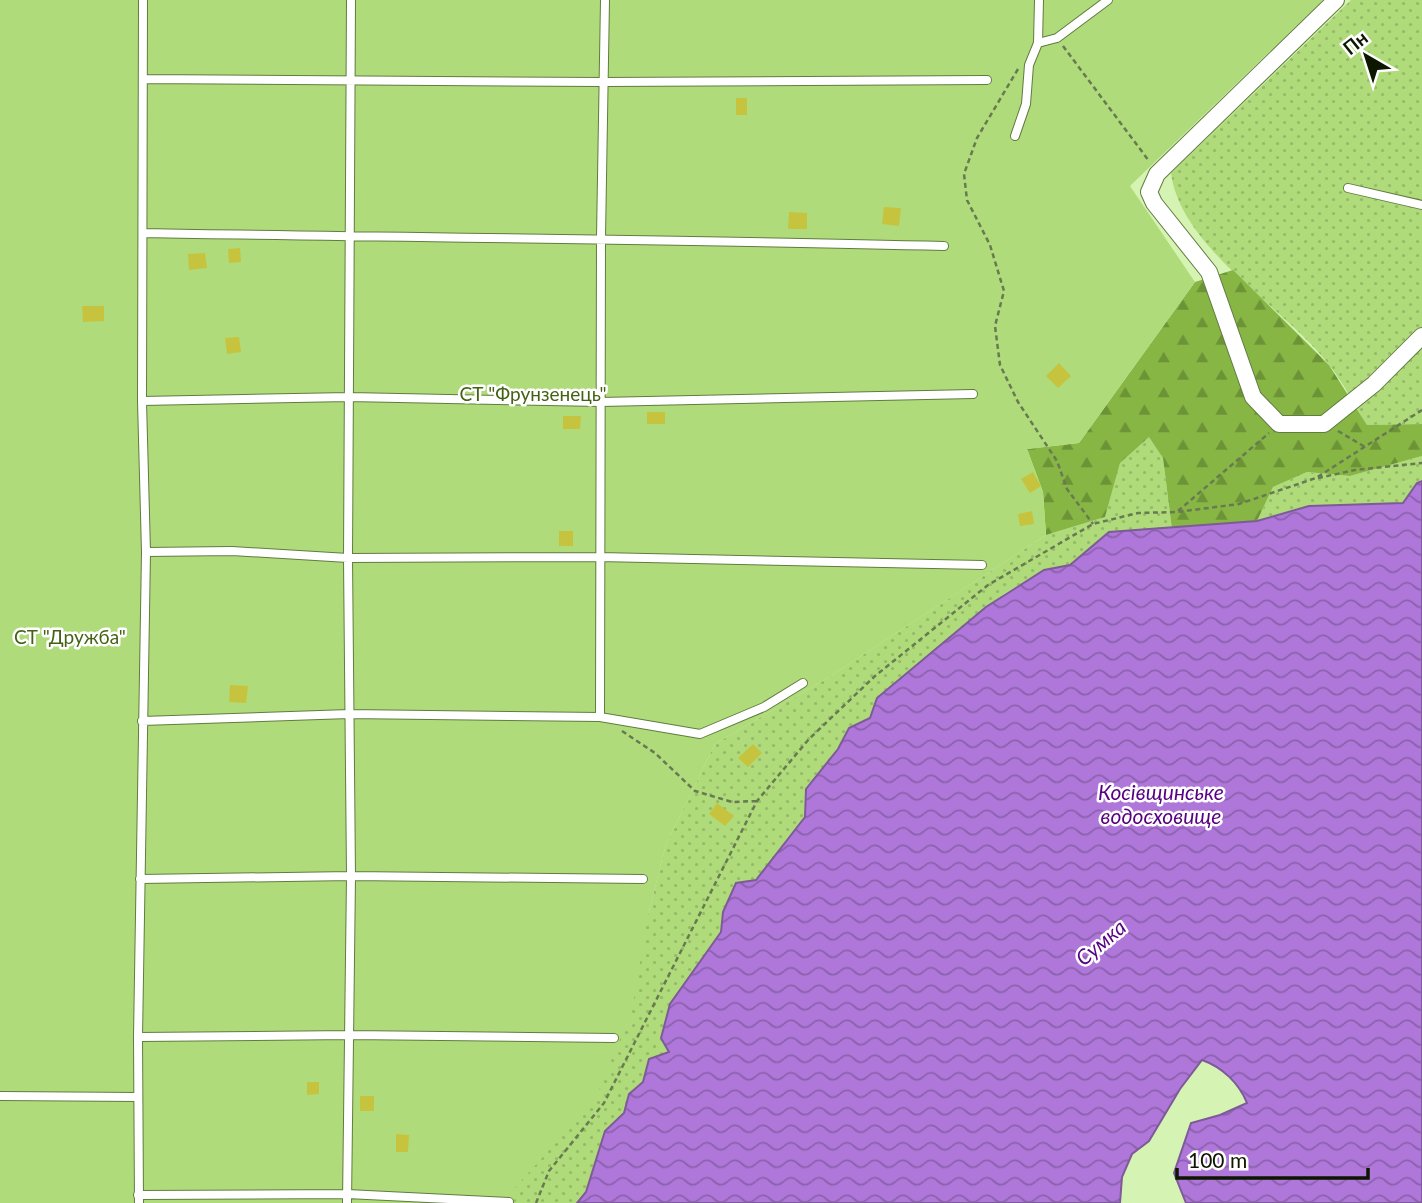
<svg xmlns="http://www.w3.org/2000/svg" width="1422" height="1203" viewBox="0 0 1422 1203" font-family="Lato,sans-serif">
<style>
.grass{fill:url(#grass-dots)}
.forest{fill:url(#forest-firs)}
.garden{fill:#b0db7a}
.water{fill:url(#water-waves);stroke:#7d5a98;stroke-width:2}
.building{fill:#c6c43e}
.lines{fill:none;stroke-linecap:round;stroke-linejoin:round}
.lane-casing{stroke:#617c40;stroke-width:10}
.street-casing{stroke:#617c40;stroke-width:18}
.path{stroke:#677a51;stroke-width:2.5;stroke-dasharray:5 3.5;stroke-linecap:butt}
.lane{stroke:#fff;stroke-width:8}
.street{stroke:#fff;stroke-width:16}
.labels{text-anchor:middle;stroke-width:5;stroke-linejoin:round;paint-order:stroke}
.park-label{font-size:19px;fill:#446214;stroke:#fff}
.water-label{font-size:21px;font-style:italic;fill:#580283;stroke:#fff}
</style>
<defs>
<pattern id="grass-dots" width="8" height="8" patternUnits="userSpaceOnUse" patternTransform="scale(1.75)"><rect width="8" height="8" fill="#b0db7a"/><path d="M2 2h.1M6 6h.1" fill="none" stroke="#96bb68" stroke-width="1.8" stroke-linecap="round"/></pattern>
<pattern id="forest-firs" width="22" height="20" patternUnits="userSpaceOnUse" patternTransform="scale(1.75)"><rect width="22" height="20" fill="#87b645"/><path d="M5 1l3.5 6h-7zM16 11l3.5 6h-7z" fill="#6d9337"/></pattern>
<pattern id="water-waves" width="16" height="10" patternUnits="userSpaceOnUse" patternTransform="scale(1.75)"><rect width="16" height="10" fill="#ae77d9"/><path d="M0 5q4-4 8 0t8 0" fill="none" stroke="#8c61ae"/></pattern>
</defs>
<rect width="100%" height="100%" fill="#d5f4b3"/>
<path class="grass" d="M1351,0h71v424l-55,1c-12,-19 -23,-41 -37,-59 -45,-59 -149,-117 -159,-193z
M1150,436l13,22 9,71 -63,3 -39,33 -26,5 -40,24 -127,104 -7,20 -21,10 -11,21 -32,39 -1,29 -49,63 -33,32 -2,20 -51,72v48l-21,7 -6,23 -14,12 -5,19 -19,18 -19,61 -9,11h-76l147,-288 18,-71 49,-100 111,-65 220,-144 59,-18 15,-55z
M1422,456v25l-5,2 -13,20 -44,3 -103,15 16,-34 34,-15 43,4z"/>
<path class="forest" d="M1233,270l96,95 38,60 55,-1v32l-72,20 -43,-4 -34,15 -16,34 -85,8 -9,-71 -14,-21 -29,26 -15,54 -59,18 -3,-43 -16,-43 52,-6 116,-161z"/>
<path class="garden" d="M0,0h1323l-193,186 65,96 -116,161 -52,6 16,43 3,43 -220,144 -111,65 -49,100 -18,71 -16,95 -37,90 -94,103h-501z"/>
<path class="water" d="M1422,481v722h-236l-12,-30 17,-50 29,-8 27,-12c-8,-20 -25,-36 -45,-43l-22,29 -31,52 -17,13 -10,23 -2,26h-543l9,-11 19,-61 19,-18 5,-19 14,-12 6,-23 20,-7 -8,-14 9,-34 51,-72 2,-20 13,-29 20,-3 49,-63 1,-28 32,-40 11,-21 21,-10 7,-20 109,-91 58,-37 26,-5 39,-33 148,-11 52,-15 94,-3 14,-20z"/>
<path class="building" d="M736,98h11v17h-11z
M884,207l17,1 -2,18 -17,-2z
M789,212l18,1v16h-19z
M240,248l1,14 -12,1 -1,-14z
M205,253l2,15 -18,2 -1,-16z
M82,306h22v15l-21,1z
M239,337l2,15 -14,2 -2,-16z
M1059,363l12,13 -13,12 -12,-12z
M647,412h18v12h-18z
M563,416h18l-1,13h-17z
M1033,472l8,14 -11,7 -9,-14z
M1032,511l2,13 -14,2 -2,-12z
M559,531h14v15h-14z
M230,685l18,1 -2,17 -17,-1z
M753,744l9,9 -14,14 -10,-9z
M717,803l17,13 -9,10 -16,-12z
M307,1082h12v12l-12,1z
M360,1096h14v15h-14z
M396,1134l13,1 -1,17h-12z"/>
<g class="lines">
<defs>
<path id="lane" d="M351,0l-3,558 251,-1 383,8
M1038,43l1,-43
M144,79l458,3 385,-2
M1015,136l11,-32 3,-39 9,-22 19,-5 51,-38
M1348,188l74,17
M144,233c267,5 533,6 800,13
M142,401l207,-4 251,5 373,-8
M146,552l86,-1 116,7 3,318 -4,327
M600,717l1,-480 4,-237
M142,721l207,-7 251,3 100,17 64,-27 39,-24
M140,879l211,-3 292,3
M138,1037l212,-2 264,3
M0,1096l138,1
M138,1195l209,-1 162,8
M139,1203l-1,-166 8,-485 -4,-151 1,-401"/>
<path id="street" d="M1336,0l-179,174 -8,18 5,11 55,69 44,125 26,27h45l50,-40 48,-48"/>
</defs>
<use href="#lane" class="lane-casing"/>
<use href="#street" class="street-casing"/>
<path class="path" d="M1063,46l86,115
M1018,69l-41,69 -13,36 3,26 23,45 14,46 -9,35 5,39 18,37 39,59 10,28 26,35
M1338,431l27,16
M1318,478l37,-8 67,-7
M1178,511l91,-78
M622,731l33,22 40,38 37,11 25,-1
M536,1203l13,-32 55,-68 153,-302 52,-62 66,-63 113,-91 105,-61 45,-11 39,-1 62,-8 77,-26 106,-68"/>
<use href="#lane" class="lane"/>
<use href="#street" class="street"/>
</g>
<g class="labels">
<g class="park-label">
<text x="533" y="401">СТ "Фрунзенець"</text>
<text x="70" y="644">СТ "Дружба"</text>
</g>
<g class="water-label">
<text x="1161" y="800">Косівщинське<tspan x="1161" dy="24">водосховище</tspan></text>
<text transform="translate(1101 943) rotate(-40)" y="7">Сумка</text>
</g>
</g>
<g transform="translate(1366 56) rotate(321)" stroke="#ffffff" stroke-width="5" paint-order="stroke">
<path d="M0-5L12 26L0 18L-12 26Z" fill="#0c1601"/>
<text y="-10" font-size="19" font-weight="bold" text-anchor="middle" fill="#0c1601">Пн</text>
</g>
<path d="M1177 1168v10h191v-10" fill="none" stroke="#0c1601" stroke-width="3.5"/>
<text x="1188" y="1168" font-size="21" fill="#0c1601" stroke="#ffffff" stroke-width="5" paint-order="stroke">100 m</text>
</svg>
